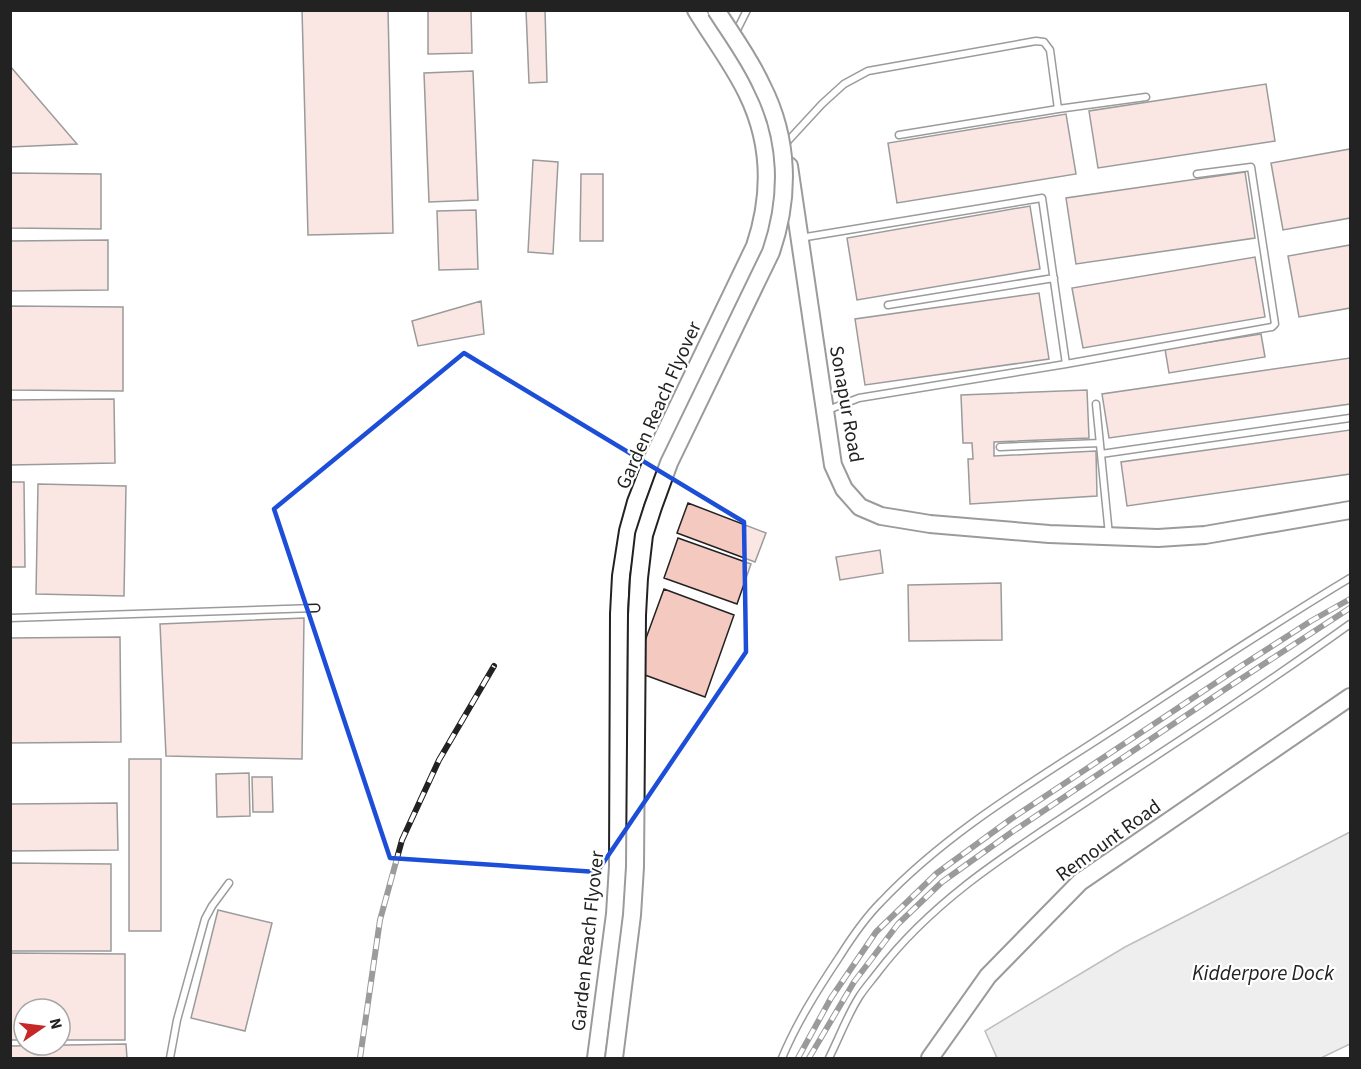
<svg xmlns="http://www.w3.org/2000/svg" width="1361" height="1069" viewBox="0 0 1361 1069" font-family="'Source Sans 3',sans-serif">
<style>
.water{fill:#d9d9d9;stroke:#6f6f6f;stroke-width:1.5}
.building{fill:#f3c9c0;stroke:#222;stroke-width:1.5}
.lines{fill:none;stroke-linecap:round;stroke-linejoin:round}
.lane-casing{stroke:#222;stroke-width:9}
.secondary-casing{stroke:#222;stroke-width:20}
.lane{stroke:#fff;stroke-width:6}
.secondary{stroke:#fff;stroke-width:16}
.rail-casing{stroke:#222;stroke-width:6}
.rail{stroke:#fff;stroke-width:4;stroke-dasharray:11;stroke-linecap:butt}
.secondary-bridge-casing{stroke:#222;stroke-width:20;stroke-linecap:butt}
.secondary-bridge{stroke:#fff;stroke-width:16}
.marked{fill:none;stroke:#1d4ed8;stroke-width:4.5;stroke-linejoin:round}
.labels{text-anchor:middle;stroke-width:4.5;stroke-linejoin:round;paint-order:stroke}
.street-label{font-size:20px;fill:#222;stroke:#fff}
.water-label{font-size:21px;font-style:italic;fill:#222;stroke:#fff}
</style>
<rect width="100%" height="100%" fill="#fff"/>
<path class="water" d="M1350,832v212l-29,14h-324l-12,-27 140,-84z"/>
<path class="building" d="M302,10h86l5,223 -85,2z
M428,10h43l1,43 -44,1z
M526,10h19l2,72 -18,1z
M10,66l67,78 -67,3z
M473,71l5,129 -49,2 -5,-129z
M1266,84l9,57 -177,27 -9,-57z
M1066,114l10,60 -179,29 -9,-60z
M1350,149v69l-67,12 -12,-67z
M533,160l25,2 -5,92 -25,-2z
M1245,172l10,66 -179,26 -10,-66z
M10,173l91,1v55l-91,-1z
M581,174h22v67h-23z
M1030,206l10,63 -183,31 -10,-62z
M476,210l2,59 -39,1 -2,-59z
M108,240v50l-98,1v-50z
M1350,245v63l-51,9 -11,-61z
M1255,257l10,60 -182,31 -11,-60z
M1039,293l10,66 -184,26 -10,-66z
M481,301l3,33 -66,12 -6,-25z
M10,306l113,1v84l-113,-1z
M1261,334l4,23 -96,16 -4,-24z
M1350,358v46l-241,34 -7,-44z
M1087,390l2,48 -95,4v14l102,-5 1,45 -127,8 -2,-45h5l-1,-16h-9l-2,-48z
M114,399l1,64 -105,2v-65z
M1350,430v44l-223,32 -6,-44z
M10,482h14l1,85h-15z
M38,484l88,2 -2,110 -88,-2z
M688,503l78,30 -11,29 -78,-29z
M678,538l73,26 -14,40 -73,-26z
M880,550l3,23 -43,7 -4,-23z
M1001,583l1,57 -93,1 -1,-56z
M664,589l70,26 -29,82 -71,-26z
M304,618l-2,141 -136,-3 -6,-132z
M120,637l1,105 -111,1v-105z
M129,759h32v172h-32z
M249,773l1,43 -33,1 -1,-43z
M252,777h20l1,35h-20z
M117,803l1,47 -108,1v-47z
M10,863l101,1v87h-101z
M218,910l54,13 -27,108 -54,-13z
M10,953l115,1v86h-65v-31h-36v31h-14z
M126,1044l1,14h-117v-12z"/>
<g class="lines">
<defs>
<path id="lane" d="M735,34l12,-24
M1058,109l88,-12
M786,143l36,-39 22,-20 24,-13 168,-30 8,1 6,8 8,59 -159,26
M800,238l242,-40 24,166 -207,34 -34,13
M888,305l166,-27
M1066,364l206,-37 3,-3 -24,-157 -54,7
M1096,404l13,131
M1000,447l100,-4
M1101,454l249,-36
M10,618l306,-10
M170,1058l7,-38 28,-101 7,-13 17,-23
M782,1058c15,-36 36,-69 58,-102 12,-19 25,-38 41,-54 67,-71 152,-120 233,-173 78,-51 156,-103 236,-151
M829,1058c10,-20 18,-42 30,-61 5,-8 13,-17 19,-25 62,-81 149,-130 232,-186 81,-53 162,-106 240,-162"/>
<path id="secondary" d="M789,166l44,299 11,24 16,18 21,9 49,8 119,10 109,4 47,-3 145,-25
M596,1058l19,-144 3,-48 1,-252 2,-38 7,-45 8,-29 18,-46 101,-210c17,-51 16,-104 -8,-153 -14,-29 -34,-55 -51,-83
M930,1058l58,-82 92,-94 270,-185"/>
</defs>
<use href="#lane" class="lane-casing"/>
<use href="#secondary" class="secondary-casing"/>
<use href="#lane" class="lane"/>
<use href="#secondary" class="secondary"/>
<defs>
<path id="rail" d="M360,1058l20,-138 22,-80 37,-80 55,-94
M798,1058l33,-60 45,-66 61,-59 74,-54 230,-153 70,-45 39,-22
M809,1058l45,-76 44,-58 44,-42 70,-50 218,-146 120,-78"/>
</defs>
<use href="#rail" class="rail-casing"/>
<use href="#rail" class="rail"/>
<defs>
<path id="secondary-bridge" d="M614,1058l18,-143 3,-48 2,-252 2,-37 5,-43 9,-28 16,-44 102,-211c19,-55 18,-113 -9,-166 -12,-27 -30,-51 -46,-76"/>
</defs>
<use href="#secondary-bridge" class="secondary-bridge-casing"/>
<use href="#secondary-bridge" class="secondary-bridge"/>
</g>
<path d="M0 0H1361V1069H0ZM464,353l280,169 2,130 -149,220 -207,-14 -116,-349z" fill="#fff" fill-opacity=".55" fill-rule="evenodd"/>
<path class="marked" d="M464,353l280,169 2,130 -149,220 -207,-14 -116,-349z"/>
<g class="labels">
<g class="street-label">
<text transform="translate(847 404) rotate(80)" y="7">Sonapur Road</text>
<text transform="translate(658 405) rotate(-66)" y="7">Garden Reach Flyover</text>
<text transform="translate(1108 840) rotate(-36)" y="7">Remount Road</text>
<text transform="translate(587 941) rotate(-84)" y="7">Garden Reach Flyover</text>
</g>
<g class="water-label">
<text x="1263" y="980">Kidderpore Dock</text>
</g>
</g>
<rect width="1361" height="1069" fill="none" stroke="#222222" stroke-width="24"/>
<g transform="translate(42 1027) rotate(76)"><circle r="28" fill="#ffffff" stroke="#a7a7a7" stroke-width="1.5"/>
<path d="M0-4.5L10 22L0 15L-10 22Z" fill="#c62828"/>
<text y="-9" font-size="16" font-weight="bold" text-anchor="middle" fill="#222222">N</text>
</g>
</svg>
